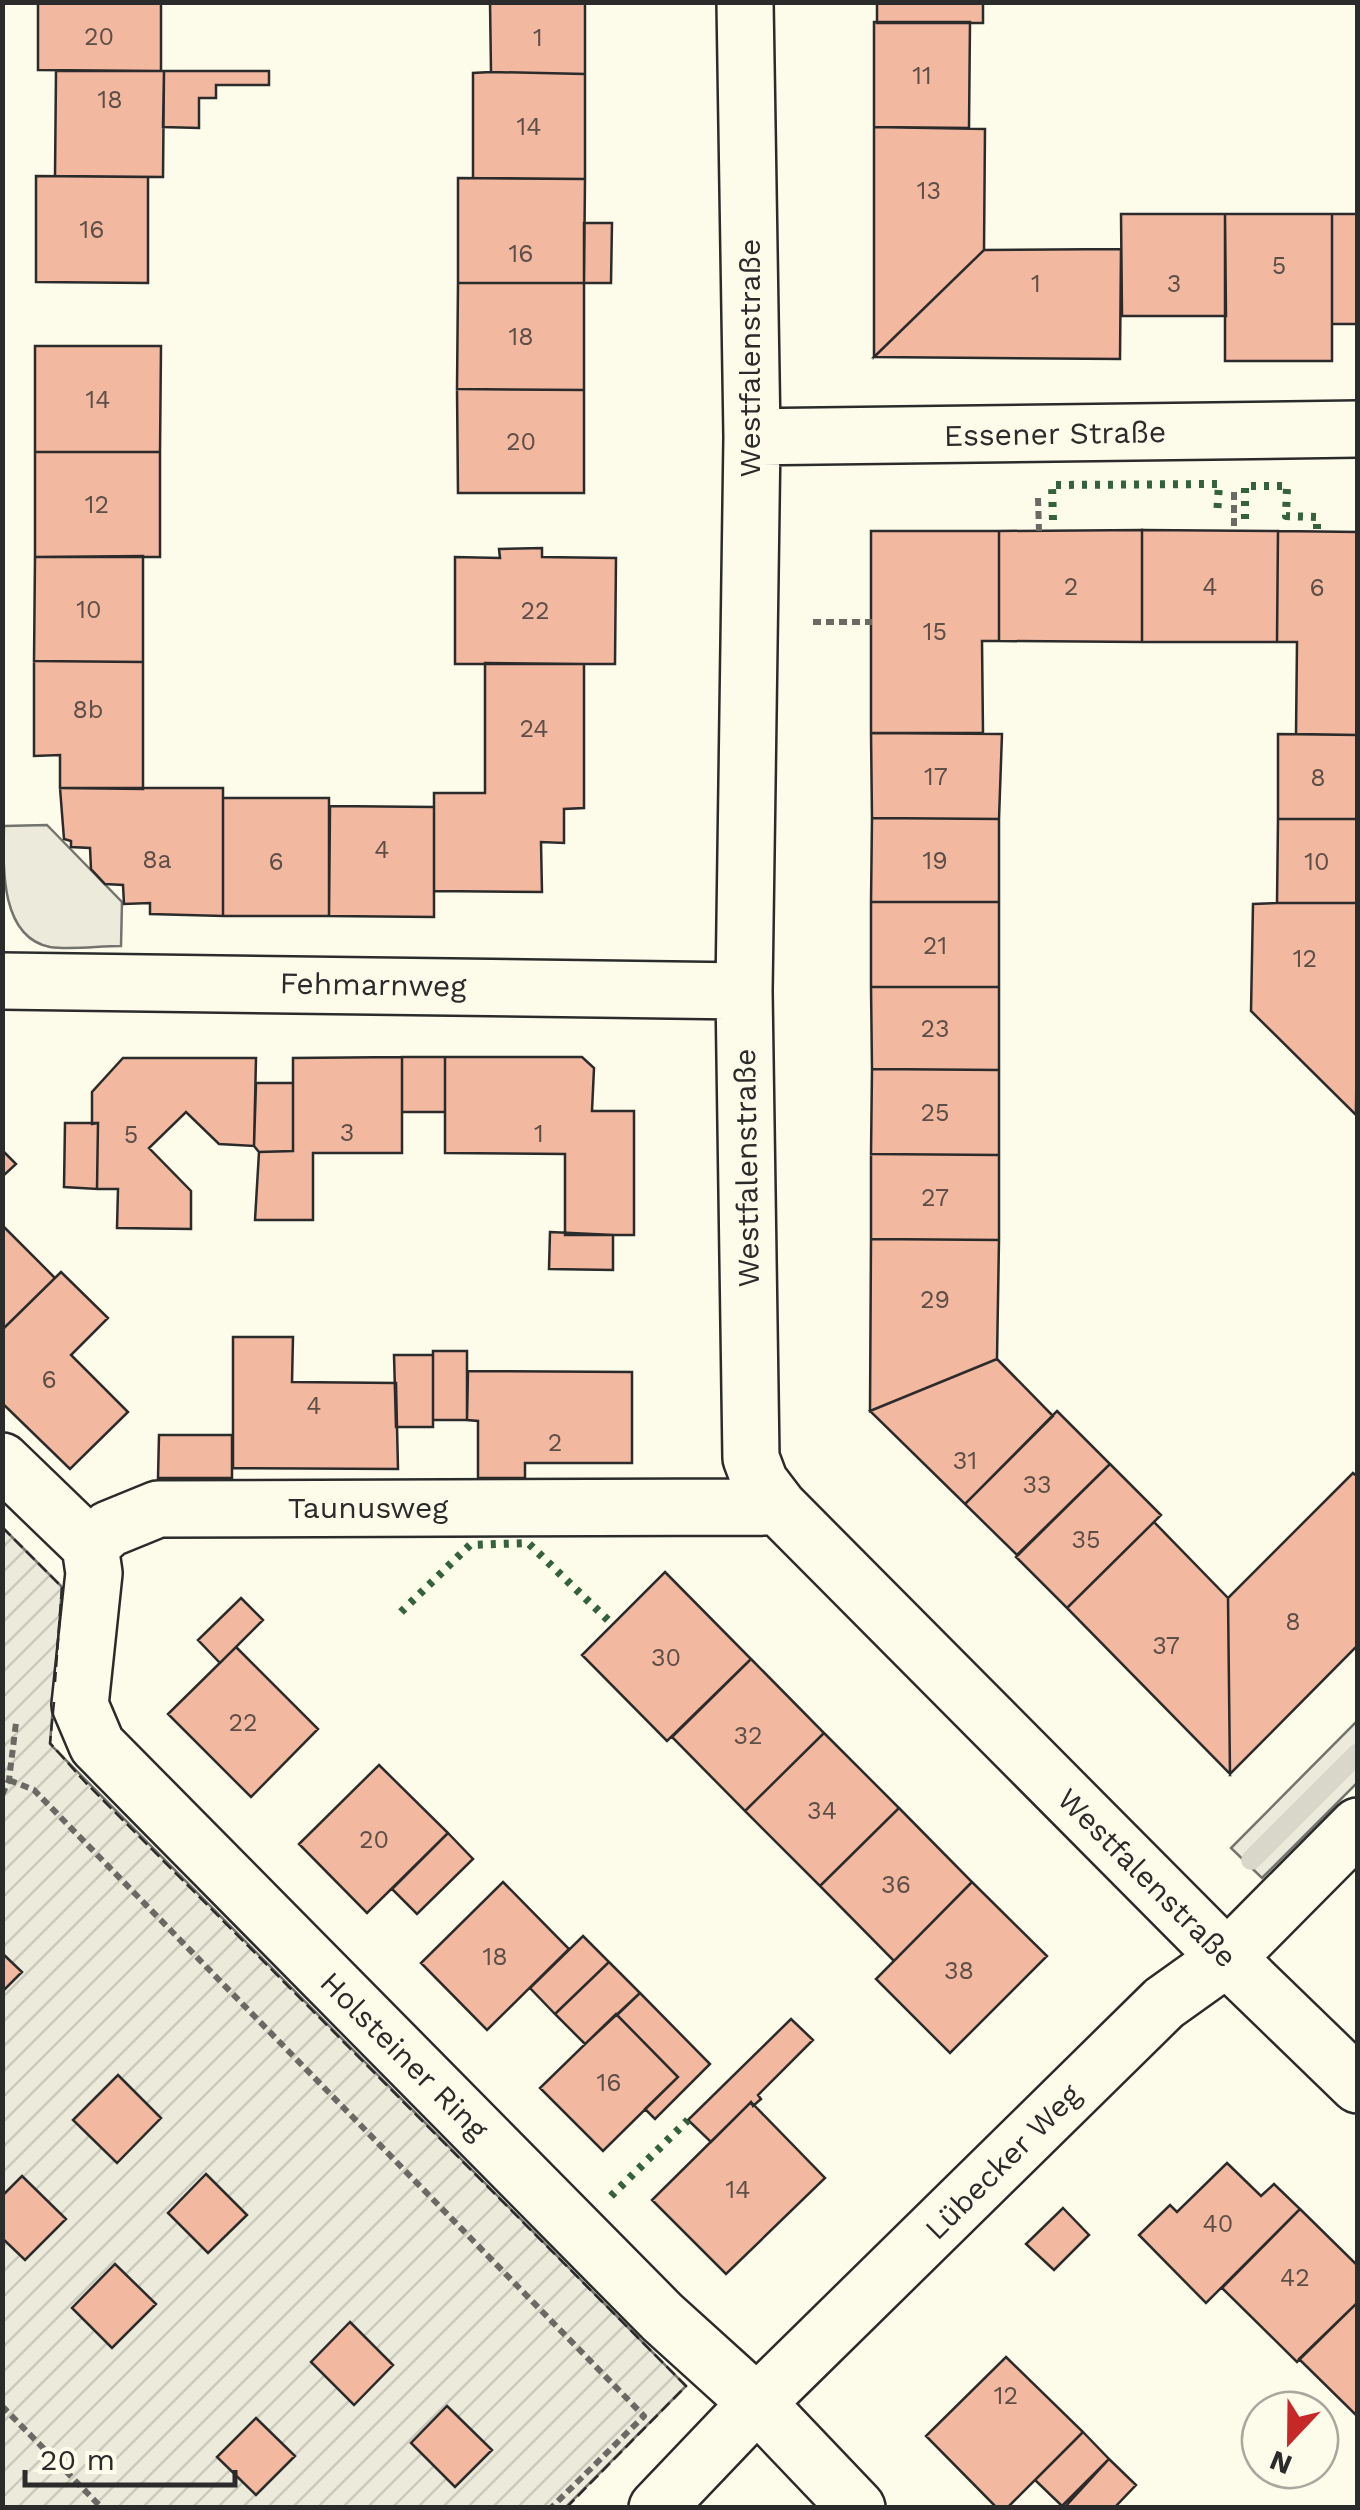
<svg xmlns="http://www.w3.org/2000/svg" width="1360" height="2510" viewBox="0 0 1360 2510" font-family="'Work Sans',sans-serif">
<style>
.grass{fill:#ecebdb;stroke:#74746e;stroke-width:2.5}
.garden{fill:url(#garden-furrows);stroke:#74746e;stroke-width:2.5}
.lines{fill:none;stroke-linecap:round;stroke-linejoin:round}
.stream{stroke:#d8d7c9;stroke-width:20}
.building{fill:#f2b8a0;stroke:#2b2b2b;stroke-width:2.5}
.street-casing{stroke:#2b2b2b;stroke-width:60}
.path{stroke:#6a6964;stroke-width:6;stroke-dasharray:8 5;stroke-linecap:butt}
.street{stroke:#fdfbea;stroke-width:55}
.hedge{stroke:#34623c;stroke-width:8;stroke-dasharray:5 8;stroke-linecap:butt}
.fence{stroke:#2b2b2b;stroke-width:2.5;stroke-dasharray:12 5;stroke-linecap:butt}
.labels{text-anchor:middle;stroke-width:8;stroke-linejoin:round;paint-order:stroke}
.number-label{font-size:25px;fill:#5d4e48}
.street-label{font-size:30px;fill:#2b2b2b;stroke:#fdfbea}
</style>
<defs>
<pattern id="garden-furrows" width="10" height="10" patternUnits="userSpaceOnUse" patternTransform="scale(2.5)"><rect width="10" height="10" fill="#ecebdb"/><path d="M-1 1l2-2M0 10L10 0M9 11l2-2" fill="none" stroke="#cbcabc"/></pattern>
</defs>
<rect width="100%" height="100%" fill="#fdfbea"/>
<path class="grass" d="M47,825l75,77 -1,44c-23,0 -49,4 -71,1 -50,-10 -47,-80 -46,-121z
M1357,1721v62l-95,95 -31,-30z"/>
<path class="garden" d="M2,1527l60,60 -12,157 636,642 -120,121h-563z"/>
<g class="lines">
<path class="stream" d="M1251,1860l107,-107"/>
</g>
<path class="building" d="M38,2h123v69l-123,-1z
M490,2h95v72l-94,-2z
M877,2h106v21h-106z
M874,22h96l-1,106 -95,-1z
M56,71h108l-1,106 -108,-1z
M164,71h105v14h-53v13h-17v30l-36,-1z
M491,72l94,2v105l-112,-1v-105z
M874,127l111,2 -1,121 -110,107z
M36,176l112,1v106l-112,-1z
M458,178l127,1 -1,104h-126z
M1121,214h104l1,102h-104z
M1225,214h107v147h-107z
M1332,214h26v110h-26z
M584,223h28l-1,60h-27z
M1121,249l-1,110 -246,-2 110,-107z
M458,283h126v107l-127,-1z
M35,346h126l-1,106h-125z
M457,389l127,1v103h-126z
M35,452h125v105h-125z
M1142,530v112l-143,-1v-110z
M1142,530l136,1 -1,111h-135z
M871,531h128v110h-17l1,92h-112z
M1278,531l80,1v203l-62,-1 1,-92h-20z
M542,548v9l74,1 -1,106h-160v-107l45,1 -1,-9z
M143,556v106l-109,-1 1,-104z
M34,661l109,1v127l-83,-1v-33l-26,1z
M485,663l99,1v144l-20,1v34l-23,-1 1,50 -108,-1v-98h51z
M871,733l131,1 -3,85 -127,-1z
M1278,734l80,1v84h-80z
M60,788h163v128l-73,-2v-11l-26,1 -1,-19 -18,-1 -14,-15 -1,-21 -19,-1v-6l-7,-2z
M223,798h106v118h-106z
M330,806l104,1v110l-105,-1z
M872,818l127,1v83h-128z
M1278,819h80v84h-81z
M871,902h128v85h-128z
M1277,903h81l-2,212 -105,-104 2,-107z
M871,987h128v83l-127,-1z
M402,1057v96h-89v67h-58l4,-68 34,-1v-93z
M402,1057h43v55h-43z
M445,1057h137l12,11 -2,43h42v124h-69v-81l-120,-1z
M123,1058h133l-2,88 -35,-2 -33,-32 -37,36 42,43v38l-74,-1 1,-39h-21l1,-66 -6,1v-32z
M872,1069l127,1v85l-128,-1z
M256,1083h37v68l-34,1 -5,-6z
M65,1123h33l-1,66 -33,-2z
M2,1150l14,14 -14,13z
M871,1154l128,1v85l-128,-1z
M2,1225l53,53 -53,52z
M550,1232l63,3v35l-64,-1z
M871,1239l128,1 -2,119 -127,52z
M61,1272l47,46 -37,37 57,57 -58,57 -68,-66v-73z
M233,1337h60l-1,45 104,1 2,86 -165,-1z
M433,1351h34v69h-34z
M394,1355h39v72h-37z
M997,1359l56,57 -88,88 -95,-93z
M468,1371l164,1v91h-107v15h-47v-57l-11,-1z
M1057,1411l53,53 -93,91 -52,-51z
M159,1435h73v43h-74z
M1110,1464l51,51 -94,93 -51,-51z
M1353,1473l5,4v168l-128,129 -2,-176z
M1154,1522l74,76 2,176 -163,-166z
M665,1572l86,87 -84,82 -85,-86z
M241,1598l22,22 -43,43 -22,-23z
M236,1647l82,82 -67,68 -83,-83z
M751,1659l73,74 -79,78 -73,-74z
M824,1733l75,75 -79,78 -75,-75z
M379,1765l69,68 -81,80 -68,-69z
M899,1808l73,74 -78,79 -74,-75z
M448,1833l25,26 -56,55 -25,-25z
M503,1882l66,67 -82,81 -66,-67z
M972,1882l75,74 -97,97 -74,-74z
M583,1936l26,26 -54,52 -25,-26z
M2,1953l20,19 -20,20z
M609,1962l31,31 -55,51 -30,-30z
M640,1993l70,71 -55,55 -10,-10 33,-32 -61,-62z
M616,2014l62,63 -75,74 -63,-63z
M791,2019l22,21 -55,55 3,4 -8,7 -2,-4 -40,40 -23,-22z
M118,2075l43,43 -44,45 -44,-43z
M751,2102l74,76 -99,96 -74,-74z
M1227,2163l34,33 13,-12 26,25 -94,94 -67,-68 31,-30 7,7z
M206,2174l41,41 -39,38 -40,-40z
M22,2176l44,43 -41,41 -23,-22v-42z
M1063,2208l26,27 -35,35 -28,-26z
M1300,2209l58,57v36l-61,60 -75,-74z
M115,2264l41,40 -44,44 -40,-40z
M1358,2302v115l-59,-58z
M350,2322l43,43 -39,40 -43,-43z
M1006,2357l77,75 -76,76h-10l-71,-72z
M447,2406l45,44 -37,37 -44,-44z
M256,2418l39,38 -39,39 -39,-38z
M1083,2432l26,27 -47,47 -27,-26z
M1109,2459l27,26 -22,23h-50z"/>
<g class="lines">
<defs>
<path id="street" d="M745,2l7,435 -8,554 7,467 9,24 19,25 448,451 131,127
M752,437l606,-8
M2,981l742,10
M2,1461l88,85
M90,1546l4,27 -14,132 17,40 565,572 95,86 100,105
M90,1546l19,-17 49,-20 621,-2
M657,2508l100,-105 407,-400 63,-45 131,-132"/>
</defs>
<use href="#street" class="street-casing"/>
<path class="path" d="M1234,492v39
M1038,498l1,33
M813,622h59
M9,1780l25,10 610,626 -93,92
M2,1795l7,-15 7,-57
M2,2406l100,102"/>
<use href="#street" class="street"/>
<path class="hedge" d="M1245,519v-33h42l-1,30 31,1v15
M1053,520l-1,-35 167,-1 -2,32
M401,1612l69,-67 58,-2 80,77
M611,2196l77,-76"/>
<path class="fence" d="M2,1527l60,60 -7,95
M54,1702l-4,41 36,40 600,603 -120,122"/>
</g>
<g class="labels">
<g class="number-label">
<text x="99" y="45">20</text>
<text x="538" y="46">1</text>
<text x="922" y="84">11</text>
<text x="110" y="108">18</text>
<text x="529" y="135">14</text>
<text x="929" y="199">13</text>
<text x="92" y="238">16</text>
<text x="521" y="262">16</text>
<text x="1279" y="274">5</text>
<text x="1036" y="292">1</text>
<text x="1174" y="292">3</text>
<text x="521" y="345">18</text>
<text x="98" y="408">14</text>
<text x="521" y="450">20</text>
<text x="97" y="513">12</text>
<text x="1071" y="595">2</text>
<text x="1210" y="595">4</text>
<text x="1317" y="596">6</text>
<text x="89" y="618">10</text>
<text x="535" y="619">22</text>
<text x="935" y="640">15</text>
<text x="88" y="718">8b</text>
<text x="534" y="737">24</text>
<text x="936" y="785">17</text>
<text x="1318" y="786">8</text>
<text x="382" y="858">4</text>
<text x="157" y="868">8a</text>
<text x="935" y="869">19</text>
<text x="276" y="870">6</text>
<text x="1317" y="870">10</text>
<text x="935" y="954">21</text>
<text x="1305" y="967">12</text>
<text x="935" y="1037">23</text>
<text x="935" y="1121">25</text>
<text x="347" y="1141">3</text>
<text x="539" y="1142">1</text>
<text x="131" y="1143">5</text>
<text x="935" y="1206">27</text>
<text x="935" y="1308">29</text>
<text x="49" y="1388">6</text>
<text x="314" y="1414">4</text>
<text x="555" y="1451">2</text>
<text x="965" y="1469">31</text>
<text x="1037" y="1493">33</text>
<text x="1086" y="1548">35</text>
<text x="1293" y="1630">8</text>
<text x="1166" y="1654">37</text>
<text x="666" y="1666">30</text>
<text x="243" y="1731">22</text>
<text x="748" y="1744">32</text>
<text x="822" y="1819">34</text>
<text x="374" y="1848">20</text>
<text x="896" y="1893">36</text>
<text x="495" y="1965">18</text>
<text x="959" y="1979">38</text>
<text x="609" y="2091">16</text>
<text x="738" y="2198">14</text>
<text x="1218" y="2232">40</text>
<text x="1295" y="2286">42</text>
<text x="1006" y="2404">12</text>
</g>
<g class="street-label">
<text transform="translate(750 358) rotate(-90)" y="10">Westfalenstraße</text>
<text transform="translate(1055 434) rotate(-1)" y="10">Essener Straße</text>
<text transform="translate(373 985) rotate(1)" y="10">Fehmarnweg</text>
<text transform="translate(747 1168) rotate(-91)" y="10">Westfalenstraße</text>
<text x="368" y="1518">Taunusweg</text>
<text transform="translate(1147 1878) rotate(45)" y="10">Westfalenstraße</text>
<text transform="translate(404 2056) rotate(45)" y="10">Holsteiner Ring</text>
<text transform="translate(1003 2162) rotate(-45)" y="10">Lübecker Weg</text>
</g>
</g>
<rect width="1360" height="2510" fill="none" stroke="#2b2b2b" stroke-width="10"/>
<g transform="translate(1290 2440) rotate(202)"><circle r="48" fill="#fdfbea" stroke="#a9a89e" stroke-width="2.5"/>
<path d="M0-8L18 38L0 25L-18 38Z" fill="#c62828"/>
<text y="-15" font-size="28" font-weight="bold" text-anchor="middle" fill="#2b2b2b">N</text>
</g>
<path d="M25 2470v15h210v-15" fill="none" stroke="#2b2b2b" stroke-width="5"/>
<text x="40" y="2470" font-size="30" fill="#2b2b2b" stroke="#fdfbea" stroke-width="8" paint-order="stroke">20 m</text>
</svg>
